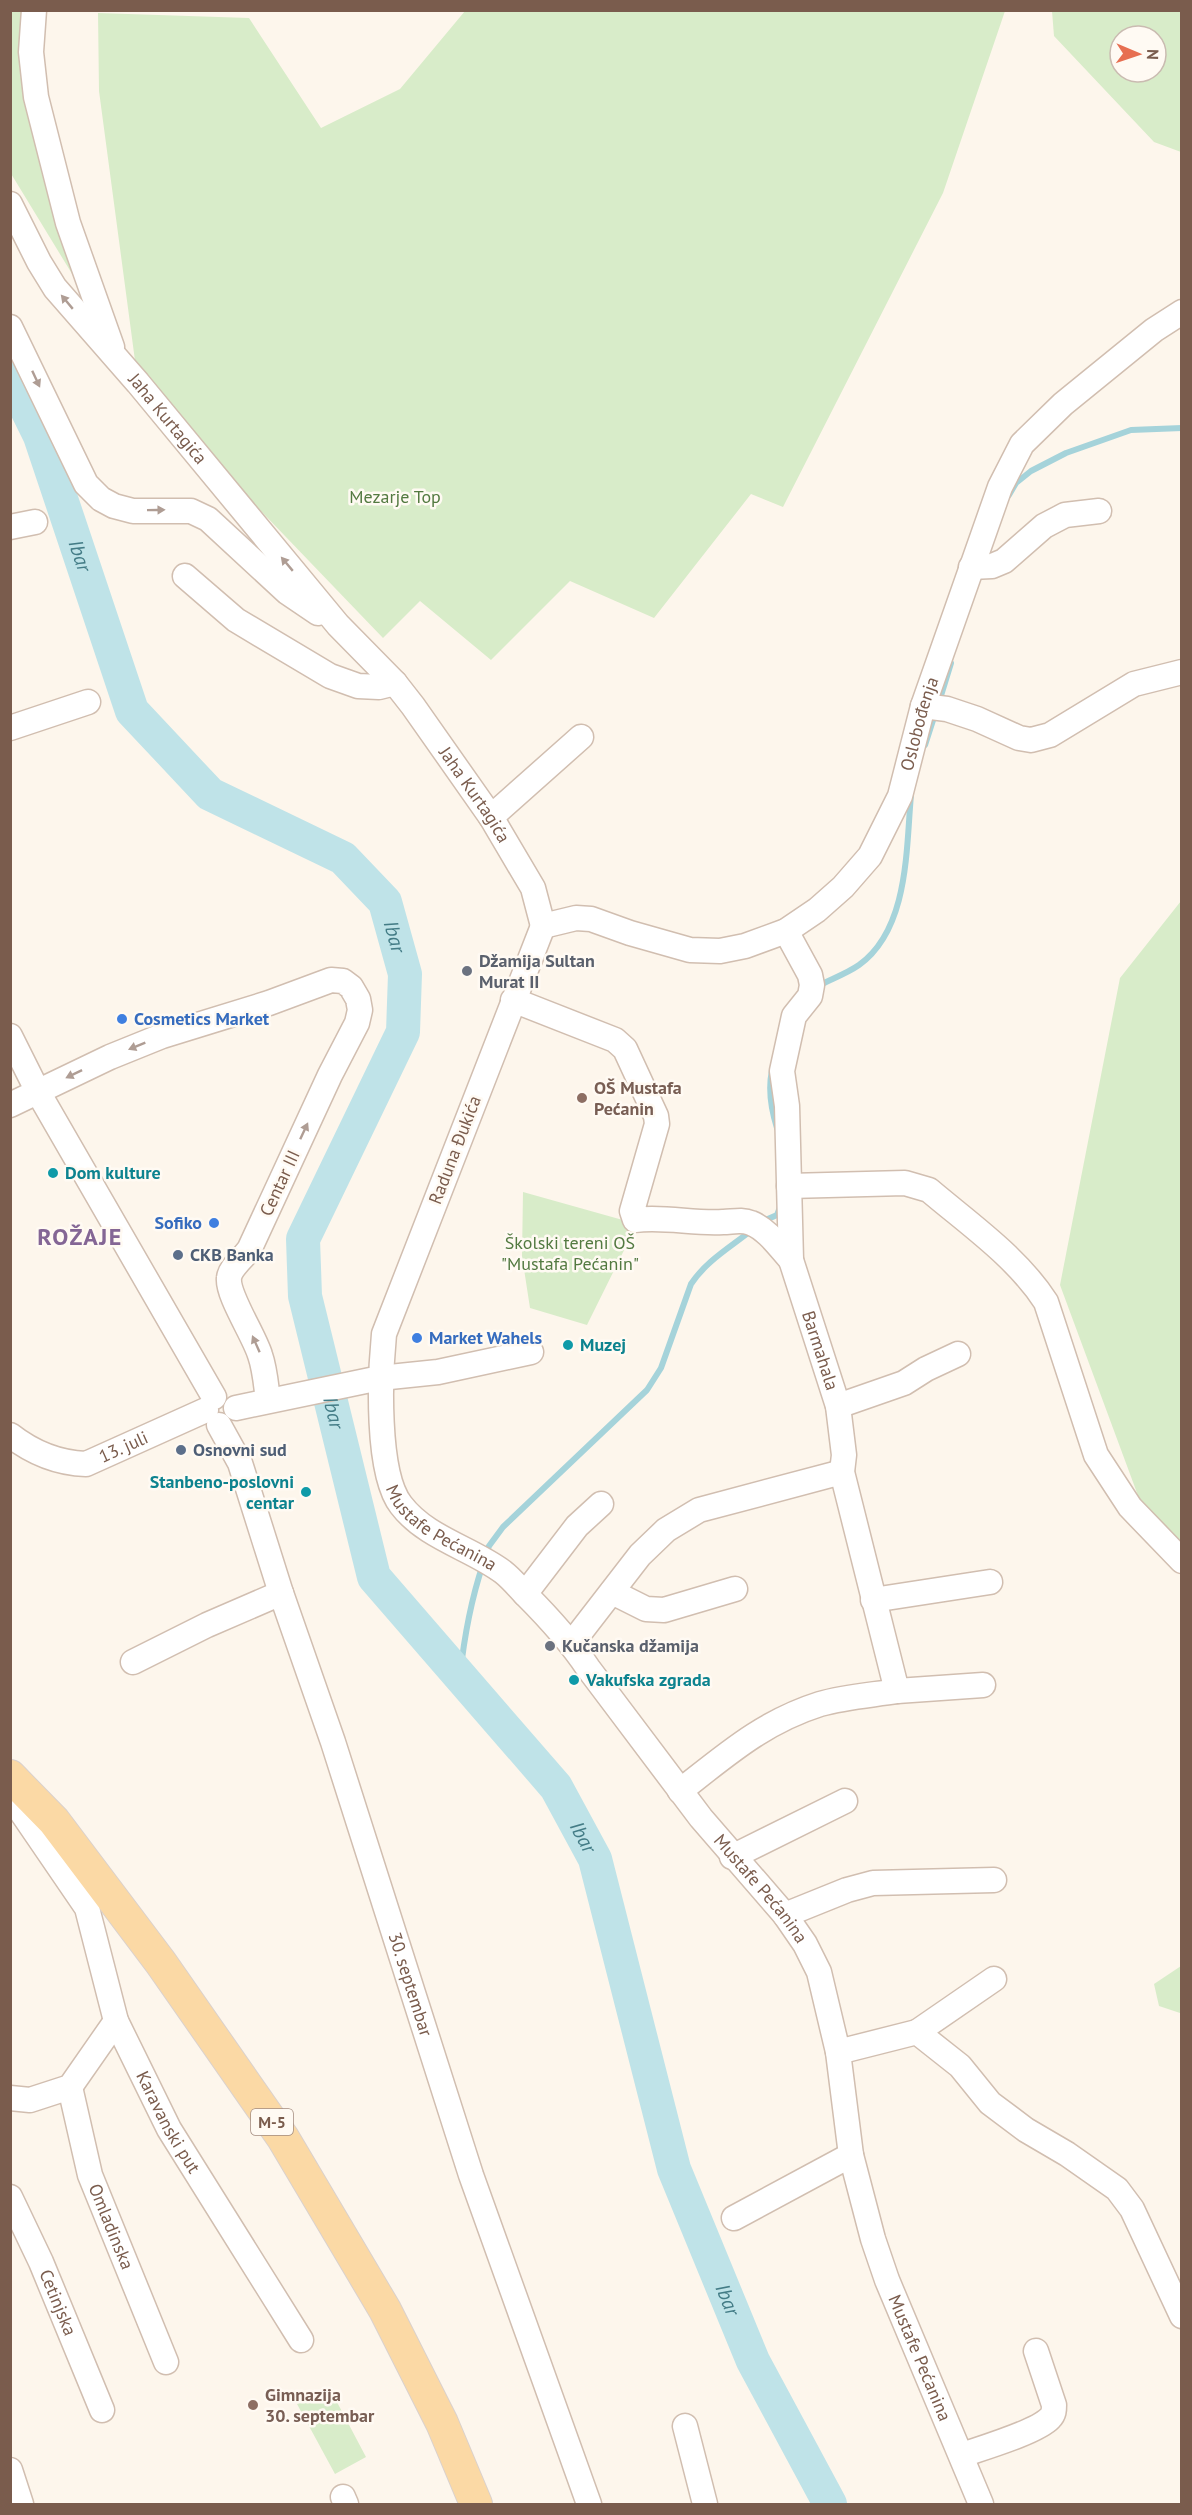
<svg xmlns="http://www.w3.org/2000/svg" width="1192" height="2515" viewBox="0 0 1192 2515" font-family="'PT Sans',sans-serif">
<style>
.green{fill:#d8ecc9;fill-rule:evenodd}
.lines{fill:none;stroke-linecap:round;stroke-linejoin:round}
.stream{stroke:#a5d3da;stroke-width:6}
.river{stroke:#bfe3e8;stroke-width:34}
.minor-casing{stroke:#d1beb0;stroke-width:27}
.major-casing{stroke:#dad1cd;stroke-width:34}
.minor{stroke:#fff;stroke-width:24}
.major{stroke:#fbd9a5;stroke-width:32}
.oneway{fill:#af9d94}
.worship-dot{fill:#6b7280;stroke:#fffaf3;stroke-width:2}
.shop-dot{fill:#3f7fe0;stroke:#fffaf3;stroke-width:2}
.education-dot{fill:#8d6e63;stroke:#fffaf3;stroke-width:2}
.culture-dot{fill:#0f9aa8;stroke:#fffaf3;stroke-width:2}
.service-dot{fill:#5c6f8a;stroke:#fffaf3;stroke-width:2}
.labels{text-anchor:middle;stroke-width:5;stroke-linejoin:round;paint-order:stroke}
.shield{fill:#fffaf3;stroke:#a28b7f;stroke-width:1.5}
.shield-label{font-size:16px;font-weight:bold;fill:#7a5c4d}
.street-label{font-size:18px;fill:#7a5c4d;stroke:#fffaf3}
.park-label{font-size:18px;fill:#537a41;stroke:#fffaf3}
.worship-label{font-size:18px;font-weight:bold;fill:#5b616d;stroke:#fffaf3;text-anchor:start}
.shop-label{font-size:18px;font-weight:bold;fill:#366cbe;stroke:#fffaf3;text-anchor:start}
.education-label{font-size:18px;font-weight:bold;fill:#785e54;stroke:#fffaf3;text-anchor:start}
.culture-label{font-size:18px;font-weight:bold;fill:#0d838f;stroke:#fffaf3;text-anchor:start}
.service-label{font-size:18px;font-weight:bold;fill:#4e5e75;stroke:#fffaf3;text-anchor:start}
.water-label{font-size:20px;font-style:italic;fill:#437c86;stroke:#fffaf3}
.district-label{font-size:24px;font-weight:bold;letter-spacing:1.5px;fill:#846695;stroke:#fffaf3}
</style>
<rect width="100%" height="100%" fill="#fdf6ec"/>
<path class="green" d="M10,11h25l2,55 40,216 -67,-110z
M465,11h540l-62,182 -160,314 -32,-13 -97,124 -84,-37 -79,79 -71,-59 -37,37 -245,-255 -39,-292 -1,-78 151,5 72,110 79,-39z
M1052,11h129v141l-27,-10 -100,-106zM1120,36h36v36h-36z
M1181,901v647l-31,-20 -90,-243 60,-307z
M523,1192l114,32 -50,101 -57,-17 -8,-52z
M1181,1966l1,45 -2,2 -21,-7 -5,-22z
M329,2387l37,70 -31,17 -38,-70z"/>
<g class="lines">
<path class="stream" d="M1009,495l7,-12 15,-12 35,-18 65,-23 51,-2
M939,702l12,-39
M925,745l10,-31
M818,986c13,-7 28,-12 41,-21 50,-36 47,-116 52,-170
M772,1070c-4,19 -1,39 5,58
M761,1222l16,-7 3,-8
M486,1555l3,-9 14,-19 144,-137 14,-22 30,-84c16,-24 40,-37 62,-55
M460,1676c4,-38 11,-76 23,-112"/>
<path class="river" id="s1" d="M10,375l30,61 92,275 78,83 133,64 42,44 20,72 -2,58 -100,207 2,57 69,281 182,210 39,72 79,310 79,192 77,143"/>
<defs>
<g id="minor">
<path d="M34,10l-3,42 5,45 32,126 44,124"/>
<path id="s2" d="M10,204l29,58 16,26 83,95 200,242 57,58 18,23 78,111 42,71 10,38"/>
<path d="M10,327l76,157 15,15 13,7 19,5h58l17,8 79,73 31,21"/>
<path d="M10,527l25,-5"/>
<path d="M971,567l21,-1 12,-5 40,-35 21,-11 34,-4"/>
<path d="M185,576l51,44 94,56 28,10 21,1 16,-4"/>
<path d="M923,706l24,3 30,10 42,19 12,2 19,-5 84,-51 48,-12"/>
<path d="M10,728l78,-26"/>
<path d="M491,817l90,-80"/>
<path id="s3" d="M543,926l-159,408c-4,40 -8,139 17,171 25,33 70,43 102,67 9,7 16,16 23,23 23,23 44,46 62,73l113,150 84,97 20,29 14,28 19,80 13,103 22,84 14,41 94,224"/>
<path id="s4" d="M543,926l33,-8 15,1 39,14 60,17 30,1 25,-5 41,-15 31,-21 26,-23 27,-31 30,-60 23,-90 77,-219 22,-43 41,-40 91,-74 28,-18"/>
<path id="s5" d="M786,931l24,44 2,10 -2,11 -16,20 -12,55 5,35 4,154 47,146 6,49 -2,17 55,219 86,-6"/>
<path d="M513,1000l102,40 10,9 31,67 1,8 -25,87 3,9c29,-4 59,4 88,2 9,0 19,-3 28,1 16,6 29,25 40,37"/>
<path d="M10,1036l28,56 176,305"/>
<path d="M10,1105l100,-48 52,-21 107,-33 62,-23 12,1 8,6 7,12 2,11 -3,13 -27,52 -80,173c-5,9 -20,19 -21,30 -2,17 25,57 31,77 5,14 6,30 8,45"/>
<path d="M789,1186l116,-3 24,7c40,34 88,67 117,112l50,153 34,52 52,54"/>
<path d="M838,1406l66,-23 22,-14 32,-15"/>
<path d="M236,1408l144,-30 58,-6 93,-20"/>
<path id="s6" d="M219,1425l21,38 41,130 52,149 138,433 118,329"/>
<path id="s7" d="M10,1435c23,18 47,28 76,29l120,-54"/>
<path d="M612,1592l34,17 18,1 71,-21"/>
<path d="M525,1594l52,-68 24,-22"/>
<path d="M873,1600l117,-18"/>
<path d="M572,1643l68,-88 26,-25 33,-20 143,-38"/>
<path d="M133,1662l74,-37 74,-32"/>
<path d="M680,1791c46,-36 83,-69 140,-87 24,-7 52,-9 77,-13"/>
<path id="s8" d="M10,1802l10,8 67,98 29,113 53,108 132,211"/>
<path d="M732,1857l113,-56"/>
<path d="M785,1915l62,-25 26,-7 121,-3"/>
<path d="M917,2032l77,-53"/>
<path d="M838,2052l79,-20 43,34 30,37 36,27 41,24 50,35 15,20 50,107"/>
<path id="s9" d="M70,2087l20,88 76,187"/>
<path d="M10,2098l20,2 40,-13 46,-66"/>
<path id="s10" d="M10,2197l31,65 61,148"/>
<path d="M734,2218l117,-63"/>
<path d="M685,2426l20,78"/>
<path d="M962,2455c20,-7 75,-23 88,-37 4,-4 4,-8 4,-13l-18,-54"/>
<path d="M10,2470l11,34"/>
<path d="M343,2497l3,7"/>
</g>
<path id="major" d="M10,1776l44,45 107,142 122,175 102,172 57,113 34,81"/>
</defs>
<use href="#minor" class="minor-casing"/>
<use href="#major" class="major-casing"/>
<use href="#minor" class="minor"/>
<use href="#major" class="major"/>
</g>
<defs><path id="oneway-solid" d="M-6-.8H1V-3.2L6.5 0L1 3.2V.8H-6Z" transform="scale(1.5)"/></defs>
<g class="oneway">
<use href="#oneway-solid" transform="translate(67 302) rotate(-130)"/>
<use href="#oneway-solid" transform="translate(36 379) rotate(65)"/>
<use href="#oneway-solid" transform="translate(156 510) rotate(-1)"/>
<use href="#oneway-solid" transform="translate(287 564) rotate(-130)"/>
<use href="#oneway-solid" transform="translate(137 1046) rotate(158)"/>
<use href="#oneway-solid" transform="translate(74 1074) rotate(154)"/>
<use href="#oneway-solid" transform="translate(304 1131) rotate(-65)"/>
<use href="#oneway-solid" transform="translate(256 1344) rotate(-114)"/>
</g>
<g class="worship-dot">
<circle cx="467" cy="971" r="6"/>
<circle cx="550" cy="1646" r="6"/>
</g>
<g class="shop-dot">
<circle cx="122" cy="1019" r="6"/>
<circle cx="214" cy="1223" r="6"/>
<circle cx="417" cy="1338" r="6"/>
</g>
<g class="education-dot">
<circle cx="582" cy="1098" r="6"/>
<circle cx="253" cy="2405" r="6"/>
</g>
<g class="culture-dot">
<circle cx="53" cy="1173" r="6"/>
<circle cx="568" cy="1345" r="6"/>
<circle cx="306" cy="1492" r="6"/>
<circle cx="574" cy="1680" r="6"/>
</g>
<g class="service-dot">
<circle cx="178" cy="1255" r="6"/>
<circle cx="181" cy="1450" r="6"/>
</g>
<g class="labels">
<rect class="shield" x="251" y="2109" width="42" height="26" rx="4.5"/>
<g class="shield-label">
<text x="272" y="2128">M-5</text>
</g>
<g class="street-label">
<text dy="6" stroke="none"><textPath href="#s2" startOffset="268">Jaha Kurtagića</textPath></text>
<text dy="6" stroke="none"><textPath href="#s4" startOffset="507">Oslobođenja</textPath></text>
<text dy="6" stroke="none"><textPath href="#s2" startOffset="754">Jaha Kurtagića</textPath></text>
<text transform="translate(455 1150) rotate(-69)" y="6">Raduna Ðukića</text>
<text transform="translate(280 1183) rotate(-65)" y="6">Centar III</text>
<text dy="6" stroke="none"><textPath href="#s5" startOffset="438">Barmahala</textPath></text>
<text dy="6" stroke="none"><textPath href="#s7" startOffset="124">13. juli</textPath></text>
<text dy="6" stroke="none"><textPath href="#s3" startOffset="658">Mustafe Pećanina</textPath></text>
<text dy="6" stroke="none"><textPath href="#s3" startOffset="1144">Mustafe Pećanina</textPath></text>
<text dy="6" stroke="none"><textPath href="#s6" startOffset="592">30. septembar</textPath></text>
<text dy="6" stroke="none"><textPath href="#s8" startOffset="362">Karavanski put</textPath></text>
<text dy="6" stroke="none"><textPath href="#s9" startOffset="146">Omladinska</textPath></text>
<text dy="6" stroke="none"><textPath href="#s10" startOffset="116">Cetinjska</textPath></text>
<text dy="6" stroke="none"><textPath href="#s3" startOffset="1647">Mustafe Pećanina</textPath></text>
</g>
<g class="park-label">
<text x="395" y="503">Mezarje Top</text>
<text x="570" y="1249">Školski tereni OŠ<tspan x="570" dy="21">"Mustafa Pećanin"</tspan></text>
</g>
<g class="worship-label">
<text x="479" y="967">Džamija Sultan<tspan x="479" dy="21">Murat II</tspan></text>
<text x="562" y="1652">Kučanska džamija</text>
</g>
<g class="shop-label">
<text x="134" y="1025">Cosmetics Market</text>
<text x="202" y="1229" text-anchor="end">Sofiko</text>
<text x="429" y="1344">Market Wahels</text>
</g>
<g class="education-label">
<text x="594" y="1094">OŠ Mustafa<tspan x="594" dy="21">Pećanin</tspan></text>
<text x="265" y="2401">Gimnazija<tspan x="265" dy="21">30. septembar</tspan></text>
</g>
<g class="culture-label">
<text x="65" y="1179">Dom kulture</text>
<text x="580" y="1351">Muzej</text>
<text x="294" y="1488" text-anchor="end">Stanbeno-poslovni<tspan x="294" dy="21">centar</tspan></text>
<text x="586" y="1686">Vakufska zgrada</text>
</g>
<g class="service-label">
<text x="190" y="1261">CKB Banka</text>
<text x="193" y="1456">Osnovni sud</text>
</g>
<g class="water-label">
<text dy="7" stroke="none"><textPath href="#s1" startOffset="194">Ibar</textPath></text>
<text dy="7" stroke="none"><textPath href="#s1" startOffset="716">Ibar</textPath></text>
<text dy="7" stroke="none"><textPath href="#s1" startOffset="1220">Ibar</textPath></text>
<text dy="7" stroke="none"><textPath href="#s1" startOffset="1724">Ibar</textPath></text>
<text dy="7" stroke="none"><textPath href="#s1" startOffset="2210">Ibar</textPath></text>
</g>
<g class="district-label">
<text x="80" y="1245">ROŽAJE</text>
</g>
</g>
<rect width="1192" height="2515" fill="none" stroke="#7a5c4d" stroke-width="24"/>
<g transform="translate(1138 54) rotate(92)"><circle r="28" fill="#fffaf3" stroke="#cabbb1" stroke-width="1.5"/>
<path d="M0-4.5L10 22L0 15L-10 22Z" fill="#e76f51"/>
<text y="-9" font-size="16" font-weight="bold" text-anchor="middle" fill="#7a5c4d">N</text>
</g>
</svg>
